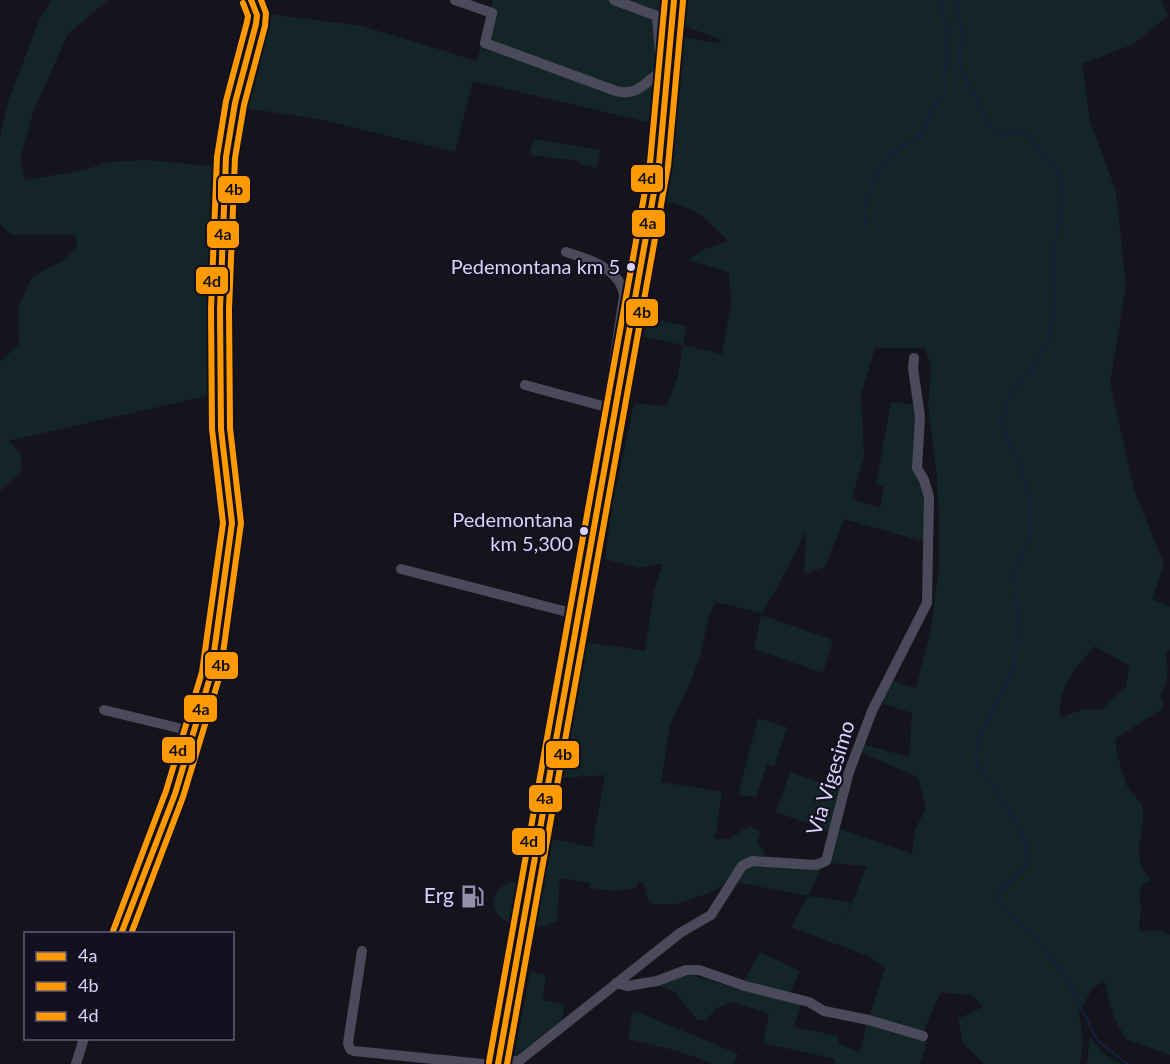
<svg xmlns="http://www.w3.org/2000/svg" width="1170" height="1064" viewBox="0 0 1170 1064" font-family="Lato,sans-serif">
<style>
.green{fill:#132527;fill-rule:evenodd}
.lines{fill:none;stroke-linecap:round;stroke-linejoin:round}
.stream{stroke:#13213d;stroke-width:2}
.minor{stroke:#4b4a5b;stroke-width:10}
.bus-1-casing{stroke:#13101f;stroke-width:10}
.bus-2-casing{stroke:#13101f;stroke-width:10}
.bus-3-casing{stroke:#13101f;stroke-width:10}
.bus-1{stroke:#f90;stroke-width:6}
.bus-2{stroke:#f90;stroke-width:6}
.bus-3{stroke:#f90;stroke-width:6}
.bus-dot{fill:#d9d3fa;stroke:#13101f;stroke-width:2}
.labels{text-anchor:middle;stroke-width:4.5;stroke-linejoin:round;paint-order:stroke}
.bus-label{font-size:20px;fill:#d9d3fa;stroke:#13101f;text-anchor:end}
.street-label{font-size:21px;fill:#d9d3fa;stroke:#13101f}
.poi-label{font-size:21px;fill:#d9d3fa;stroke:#13101f;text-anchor:end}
.line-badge{stroke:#13101f;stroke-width:2}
.pale-badge-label{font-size:16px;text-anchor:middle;font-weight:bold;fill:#111}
</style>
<rect width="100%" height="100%" fill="#15141c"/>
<path class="green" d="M52,0h56l-40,34 -34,76 -14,48 5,22 59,-10 24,-8 38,-2 75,7 -6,90 1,137 -208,47 12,11 2,18 -22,21v-129l19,-18 -1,-37 14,-30 32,-17 13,-13 -2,-12h-63l-12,-11v-87l9,-38 32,-83z
M493,0h168l-5,124 -183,-43 -18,71 -133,-32 -83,-13 22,-94 101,13 115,35z
M683,0h478l7,16 -34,28 -52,20 8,57 26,70 10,94 -16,98 24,107 30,74 -12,35 18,8v43l-5,3c4,17 4,27 -5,43l3,6 -1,7 -47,30c1,12 8,37 13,49 4,8 14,11 15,22 2,19 -8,36 -2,55 2,6 8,10 10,15l-9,4 -3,10 2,15 -2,22h24l7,4v120l-44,-16 -12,-21 -10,-37 -12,8 -13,24 4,28 -3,23h-95l-22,-20 -5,-25 24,-12 -8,-11 -33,-4 -19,42 -52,-19 15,-48 -17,-11 -77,-29 17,-31 -72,-14 7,-10 13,-8 65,4 -13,28 43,6 -7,19 23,-55 -38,-3 9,-35 74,26 3,-24 11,-22 -8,-31 -58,-25 2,-8 47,13 3,-44 -34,-11 14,-21 24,7 14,-54 9,-65v-48l-2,-44 -9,-71 3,-39 -6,-19h-50l-14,46 3,61 -12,44 28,9 4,-22 -8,-1 15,-83 24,3 10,92v45l-81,-23 -19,48 -21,7 2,-43 -26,51 -18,31 -46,-11 -7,15 -10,42 -8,22 -21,43 -9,58 61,10 -7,47h14l20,-13 11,5 -3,12 7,8v5l-15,2 -29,29 -11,6 -32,11h-24l-5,-3 -4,-18 -5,-2 -4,7 -22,3 -23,-3v-5l-30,-5 -3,44 -21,6 8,-51h7l-8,-1 10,-37 39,8 13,-72 -45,3 27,-136 58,9 9,-60 9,-28 -24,5 -34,-9 7,-52 22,-103 33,1 10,-26 6,-34 -39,-8 4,-19 39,8 -4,19 39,9 9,-50 -2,-32 -41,-12 16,-11 24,-8c-30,-30 -33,-34 -75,-42l6,-35 7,-2 12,-126 37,7 7,-3 -41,-15zM1095,646l34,20 -3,21 -24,22h-18l-24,9c-2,-33 15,-49 35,-72z
M534,139l67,11 -4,18 -18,-4 1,-3 -51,-6z
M761,615l72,25 -10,33 -69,-24z
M758,718l29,9 -13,40 -7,-3 -11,33 -18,-2z
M790,772l52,18 -11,42 -55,-20z
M512,882l13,3 -8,38c-28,0 -32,-34 -5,-41z
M760,952l40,19 -10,22 -46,-12z
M530,971l16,4 -3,25 22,5 -3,15 -48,37z
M688,974l47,14 66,15 -7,24 44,9 1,8 21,8 7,-29 60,18 -7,23h-86l1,-5 -72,-16 6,-30 -38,-11 -16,7 -9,12 -9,-1 -22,-28 -17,-7z
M633,1010l105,44 -4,10h-21l-35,-13 -50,-12z
M1090,1037l14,17 18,10h-35z"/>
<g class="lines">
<path class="stream" d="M955,0c0,10 5,16 6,26 2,13 -2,25 -1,38 0,10 7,16 11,24 11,19 11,31 28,48l8,-1 5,-5 14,3 19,25 16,17 2,22 -9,54 1,51 -6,38 -19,32 -19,19 -11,30 14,30 15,42v45l-15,34 4,47 -2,44 -38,77 -2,16 2,11 19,22 2,7c15,23 29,39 29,68l-28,27 -3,7 4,8 33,29 19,25 17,24 27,56 30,24
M866,228l-2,-22 9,-20 2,-11 19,-24 24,-13 7,-9 7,-20 13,-16 -1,-18 3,-14 -1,-20 3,-8 -9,-24 4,-9"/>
<path class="minor" d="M455,0l37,13 -7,30 131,48c24,7 32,-14 52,-24l-8,-12 -3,-39 -43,-16
M566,252c23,7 55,17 58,44l-15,101 3,16
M525,385l85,23
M401,569l178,46
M104,710l91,22
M121,934l15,-36 39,-104 36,-120 21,-151 -11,-94 -1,-120 6,-152 9,-54 21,-79 1,-9 -6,-15
M362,951l-14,92 2,6 4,2 129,13
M616,983l11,3 30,-5 29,-11h13l46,16 64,16 15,9 45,9 54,16
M76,1064l8,-26
M498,1064l161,-900 15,-164
M504,1064l16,-4 160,-127 31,-18 31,-49 10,-5 64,4 10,-4 23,-89 23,-61 55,-108 2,-106 -5,-17 -7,-12 3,-51 -7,-49 1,-10"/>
<defs>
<path id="bus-1" d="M121,934l54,-140 36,-120 21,-151 -11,-94 -1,-120 6,-152 9,-54 21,-79 1,-9 -6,-15
M498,1064l161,-900 15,-164"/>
<path id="bus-2" d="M131,934l52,-137 37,-122 21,-152 -11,-95 -1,-119 6,-151 9,-53 21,-79 1,-13 -5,-13
M507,1064l161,-898 15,-165"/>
<path id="bus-3" d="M113,931l53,-140 36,-119 21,-149 -11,-94 -1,-120 6,-152 9,-56 21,-79 1,-6 -5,-13
M489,1062l161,-899 15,-163"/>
</defs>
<use href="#bus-1" class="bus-1-casing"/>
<use href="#bus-2" class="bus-2-casing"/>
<use href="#bus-3" class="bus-3-casing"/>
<use href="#bus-1" class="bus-1"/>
<use href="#bus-2" class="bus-2"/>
<use href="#bus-3" class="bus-3"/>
</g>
<defs>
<symbol id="fuel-bare" viewBox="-9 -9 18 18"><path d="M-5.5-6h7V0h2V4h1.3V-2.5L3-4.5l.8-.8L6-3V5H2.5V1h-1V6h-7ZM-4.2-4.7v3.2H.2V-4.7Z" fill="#9490ac" stroke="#13101f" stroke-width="2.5" paint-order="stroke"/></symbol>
</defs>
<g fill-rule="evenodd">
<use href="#fuel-bare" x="456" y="880" width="33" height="33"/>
</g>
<g class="bus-dot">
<circle cx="631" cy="267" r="5"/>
<circle cx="584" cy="531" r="5"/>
</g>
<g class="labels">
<g class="bus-label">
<text x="620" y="274">Pedemontana km 5</text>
<text x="573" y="527">Pedemontana<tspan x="573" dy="24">km 5,300</tspan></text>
</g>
<g class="street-label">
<text transform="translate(831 778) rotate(-73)" y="7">Via Vigesimo</text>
</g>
<g class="poi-label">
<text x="454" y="903">Erg</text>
</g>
</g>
<g class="line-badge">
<rect x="630" y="164" width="34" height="29" rx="6" fill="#f90"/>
<rect x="217" y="175" width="34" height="29" rx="6" fill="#f90"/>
<rect x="631" y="209" width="35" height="29" rx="6" fill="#f90"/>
<rect x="206" y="220" width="34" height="29" rx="6" fill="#f90"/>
<rect x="195" y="266" width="34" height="29" rx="6" fill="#f90"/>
<rect x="625" y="298" width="34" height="29" rx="6" fill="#f90"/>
<rect x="204" y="651" width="35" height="29" rx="6" fill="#f90"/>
<rect x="183" y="694" width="35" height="29" rx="6" fill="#f90"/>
<rect x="161" y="736" width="35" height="28" rx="6" fill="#f90"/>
<rect x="545" y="740" width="35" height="29" rx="6" fill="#f90"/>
<rect x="528" y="784" width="35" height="29" rx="6" fill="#f90"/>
<rect x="511" y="827" width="35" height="29" rx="6" fill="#f90"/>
</g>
<g class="pale-badge-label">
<text x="647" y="184">4d</text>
<text x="234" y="195">4b</text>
<text x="648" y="229">4a</text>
<text x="223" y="240">4a</text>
<text x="212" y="287">4d</text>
<text x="642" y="318">4b</text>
<text x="221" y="671">4b</text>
<text x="201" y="715">4a</text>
<text x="178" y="756">4d</text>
<text x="563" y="760">4b</text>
<text x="545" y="804">4a</text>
<text x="529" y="847">4d</text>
</g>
<rect x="24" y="932" width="210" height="108" fill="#13101f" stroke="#625e77" stroke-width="1.5"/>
<rect x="36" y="952" width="30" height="9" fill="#ff9900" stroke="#625e77" stroke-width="1.5"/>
<text x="78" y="962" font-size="18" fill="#d9d3fa">4a</text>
<rect x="36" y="982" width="30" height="9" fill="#ff9900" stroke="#625e77" stroke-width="1.5"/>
<text x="78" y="992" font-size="18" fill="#d9d3fa">4b</text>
<rect x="36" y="1012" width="30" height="9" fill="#ff9900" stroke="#625e77" stroke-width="1.5"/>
<text x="78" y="1022" font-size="18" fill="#d9d3fa">4d</text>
</svg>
